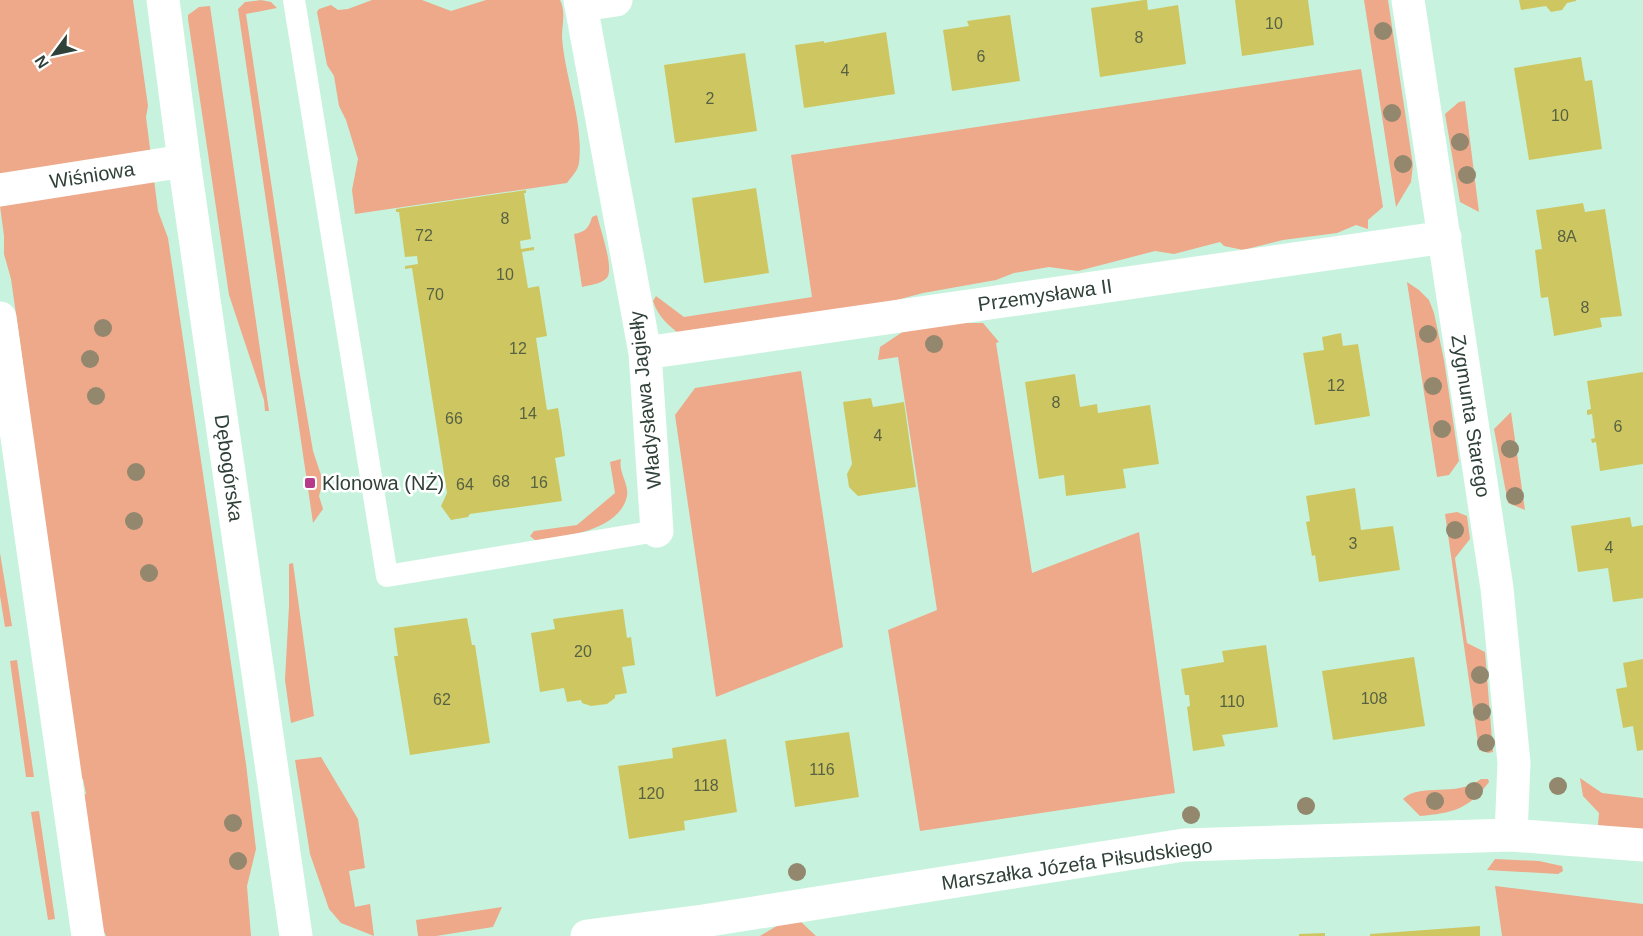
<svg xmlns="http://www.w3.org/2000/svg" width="1643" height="936" viewBox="0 0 1643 936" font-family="Helvetica,sans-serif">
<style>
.green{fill:#eda98a}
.building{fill:#cec761}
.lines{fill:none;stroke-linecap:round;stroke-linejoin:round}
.service{stroke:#fff;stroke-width:22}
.minor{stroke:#fff;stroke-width:33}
.secondary{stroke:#fff;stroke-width:33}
.tree{fill:#93876d}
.poi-dot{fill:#b63a8a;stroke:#fff;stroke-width:2}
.labels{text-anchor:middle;stroke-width:5;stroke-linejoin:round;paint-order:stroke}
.number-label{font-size:16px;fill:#586243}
.street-label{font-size:20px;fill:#304139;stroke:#fff}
.poi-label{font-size:20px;fill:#304139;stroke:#fff;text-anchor:start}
</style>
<rect width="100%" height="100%" fill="#c7f3de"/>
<path class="green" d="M0,0h133l15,106 -2,11 12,94 10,27 78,526 10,85 -9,37 4,50h-145l-6,-13 -20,-128 6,-1 -3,-15h-5l-58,-437 -9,-63 -7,-25v-18l-4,-30z
M261,0l10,2 6,6 -31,6 52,349 15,88 10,30 -4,15 4,13 -10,14 -75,-514 7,-7z
M372,0h50l29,11 35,-11h74c6,12 2,24 2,37 3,42 22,84 17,126 -1,8 -8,14 -12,20l-212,31 -3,-24 6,-31 -12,-39 -7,-14 -5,-30 -7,-11 -10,-53 2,-3 12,-4 7,5 10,-1z
M1364,0h24l25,165 -2,17 -15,25z
M210,6l59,405h-4l-1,-11 -35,-105 -41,-276v-4l11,-8z
M1361,69l22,138 -15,13v9l-12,-4 -19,8 -54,7 -40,10 -19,-4 -4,-4 -46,12 -19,-3 -77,20 -29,-4 -35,6 -18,7 -73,13 -30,8 -211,35c-13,-10 -24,-19 -29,-35l3,-5 28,21 128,-20 -21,-142z
M1465,101l14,111 -19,-10 -15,-88 14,-12z
M597,215c3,14 16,49 11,61 -4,8 -19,9 -26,11l-8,-53c11,-2 15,-6 18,-17z
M1407,282l12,8 10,10 5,13 10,47 15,101 -10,14 -12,2z
M935,323h48l16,19 -3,1 36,230 107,-41 36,261 -255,38 -32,-201 49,-20 -39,-253 -20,3 2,-13 24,-16z
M801,371l42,276 -127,50 -41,-282 20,-27z
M1511,412l14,98 -17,-7 -14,-74z
M621,459c-3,13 8,24 6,37 -7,35 -64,41 -91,45l-6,-5 4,-5 43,-6 38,-32 -5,-31z
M1457,512l10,4 3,23 -15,19 12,85 18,9 8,100 -5,1 -9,-3 -34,-236z
M0,553l12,73 -7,1 -5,-31z
M293,563l21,153 -23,7 -6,-43 4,-74v-42z
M17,660l17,117h-8l-16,-116z
M321,757l37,62 7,49 -16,3 6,36 15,-3 4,32 -33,-13 -12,-14 -19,-55 -15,-94z
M1580,778l22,15 41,5v34l-31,-2 -14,-5 1,-12 -16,-17z
M1481,779h7l1,3c-21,28 -37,31 -69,34l-17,-17c17,-17 53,-1 78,-20z
M39,811l16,108 -7,1 -17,-108z
M1495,859l44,2 23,5 1,5 -5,3 -71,-4z
M1495,886l148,18v32h-141z
M502,907l-9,20 -57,9h-18l-2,-16z
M800,921l16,15h-56l20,-12z"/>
<path class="building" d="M1144,0h3l1,10 30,-5 8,59 -86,13 -9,-69z
M1235,0h73l6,45 -72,11z
M1519,0h57v1l-9,2 -5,7 -11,2 -5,-6 -25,4z
M1010,15l10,66 -68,10 -9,-61 26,-4 -2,-5z
M886,32l9,62 -91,14 -9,-63 29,-4v2z
M745,53l12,78 -82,12 -11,-78z
M1581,57l4,24 7,-1 10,69 -73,11 -15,-92z
M756,188l13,85 -65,10 -12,-85z
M526,190v3h-2l7,46 -11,2 1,8 13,-2v3l-12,2 6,36 11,-2 8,50 -11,2 11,72 11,-2 4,25 3,23 -10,2 7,43 -92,13 -2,3 -17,3 -10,-14 6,-13 -16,-102 -19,-123 -7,1v-3l13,-2 -1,-8 -12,1 -6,-45h-3v-3z
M1583,203l2,9 20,-3 17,107 -22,2 2,9 -48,9 -6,-39 -7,1 -6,-48 7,-1 -6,-39z
M1341,333l2,13 15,-2 12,72 -55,9 -12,-72 21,-3 -2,-13z
M1643,372v92l-43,7 -4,-29 -4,1 -1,-4 4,-1 -3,-24 -5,1v-5l4,-1 -4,-28z
M1075,374l5,33 17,-3 1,9 52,-8 9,59 -36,5 3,19 -60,8 -2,-21 -25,4 -14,-97z
M871,398l2,9 31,-5 12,85 -58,9 -9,-9 -2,-13 5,-10 -9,-62z
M1355,488l6,42 32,-4 7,44 -81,12 -4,-27 -3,1 -6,-34 4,-1 -4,-25z
M1630,517l2,10 11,-2v73l-30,4 -5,-34 -30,4 -7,-46z
M623,609l4,29 4,-1 4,28 -13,2 5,26 -12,2v3l-8,6 -16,2 -9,-3 -1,-3 -14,2 -3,-14 -24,4 -9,-59 24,-4 -2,-10z
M467,618l5,27h3l15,98 -80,12 -16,-99h4l-4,-28z
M1266,645l12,82 -56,8 3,11 -32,5 -6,-44 3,-1 -1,-11h-4l-4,-26 43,-7 -2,-11z
M1414,657l11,69 -92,14 -11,-69z
M1643,659v91l-6,1 -4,-25 -10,2 -7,-39 11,-2 -4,-24z
M849,732l10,65 -64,10 -10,-66z
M726,739l11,73 -53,9 1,9 -56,9 -11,-73 55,-8 -1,-10z
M1480,926v10h-110v-2z
M1325,933v3h-26v-2z"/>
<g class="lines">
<path class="service" d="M294,0l93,576 270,-45"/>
<path class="minor" d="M580,0l65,353 12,178
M1408,0l89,588 17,175 -3,72
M582,5l34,-5
M0,190l184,-29
M0,318l88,618
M645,353l800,-116
M587,936l116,-15 481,-76 327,-10 132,10"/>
<path class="secondary" d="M163,0l21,161 112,775"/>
</g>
<g class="tree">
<circle cx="1383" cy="31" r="9"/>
<circle cx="1392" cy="113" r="9"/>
<circle cx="1460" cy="142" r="9"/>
<circle cx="1403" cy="164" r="9"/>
<circle cx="1467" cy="175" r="9"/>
<circle cx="103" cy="328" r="9"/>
<circle cx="1428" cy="334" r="9"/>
<circle cx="934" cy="344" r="9"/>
<circle cx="90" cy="359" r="9"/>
<circle cx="1433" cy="386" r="9"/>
<circle cx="96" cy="396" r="9"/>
<circle cx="1442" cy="429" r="9"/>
<circle cx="1510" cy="449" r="9"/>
<circle cx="136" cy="472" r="9"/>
<circle cx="1515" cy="496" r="9"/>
<circle cx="134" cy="521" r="9"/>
<circle cx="1455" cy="530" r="9"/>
<circle cx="149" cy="573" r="9"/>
<circle cx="1480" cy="675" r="9"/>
<circle cx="1482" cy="712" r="9"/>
<circle cx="1486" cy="743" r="9"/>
<circle cx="1558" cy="786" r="9"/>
<circle cx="1474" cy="791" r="9"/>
<circle cx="1435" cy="801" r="9"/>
<circle cx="1306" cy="806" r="9"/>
<circle cx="1191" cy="815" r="9"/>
<circle cx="233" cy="823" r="9"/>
<circle cx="238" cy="861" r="9"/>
<circle cx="797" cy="872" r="9"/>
</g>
<rect class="poi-dot" x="304" y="477" width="12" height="12" rx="3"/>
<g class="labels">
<g class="number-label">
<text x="1274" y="29">10</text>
<text x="1139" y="43">8</text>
<text x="981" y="62">6</text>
<text x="845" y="76">4</text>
<text x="710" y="104">2</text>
<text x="1560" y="121">10</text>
<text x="505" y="224">8</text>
<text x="424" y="241">72</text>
<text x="1567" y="242">8A</text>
<text x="505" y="280">10</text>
<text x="435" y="300">70</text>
<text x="1585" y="313">8</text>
<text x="518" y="354">12</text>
<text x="1336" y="391">12</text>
<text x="1056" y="408">8</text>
<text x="528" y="419">14</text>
<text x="454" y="424">66</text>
<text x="1618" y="432">6</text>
<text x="878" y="441">4</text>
<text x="501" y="487">68</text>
<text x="539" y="488">16</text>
<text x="465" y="490">64</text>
<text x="1353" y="549">3</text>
<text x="1609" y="553">4</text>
<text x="583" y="657">20</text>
<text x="1374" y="704">108</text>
<text x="442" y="705">62</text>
<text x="1232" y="707">110</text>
<text x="822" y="775">116</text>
<text x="706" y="791">118</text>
<text x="651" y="799">120</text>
</g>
<g class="street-label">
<text transform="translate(92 175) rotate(-9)" y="7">Wiśniowa</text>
<text transform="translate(1045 295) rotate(-8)" y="7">Przemysława II</text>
<text transform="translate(645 400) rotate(-96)" y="7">Władysława Jagiełły</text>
<text transform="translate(1471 416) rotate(81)" y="7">Zygmunta Starego</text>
<text transform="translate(229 468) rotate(82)" y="7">Dębogórska</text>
<text transform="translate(1077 864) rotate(-8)" y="7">Marszałka Józefa Piłsudskiego</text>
</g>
<g class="poi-label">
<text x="322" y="490">Klonowa (NŻ)</text>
</g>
</g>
<g transform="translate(54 54) rotate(237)" stroke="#ffffff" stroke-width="4.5" paint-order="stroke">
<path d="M0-4.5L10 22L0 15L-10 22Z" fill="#304139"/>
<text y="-9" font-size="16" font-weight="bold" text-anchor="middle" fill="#304139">N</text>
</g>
</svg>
